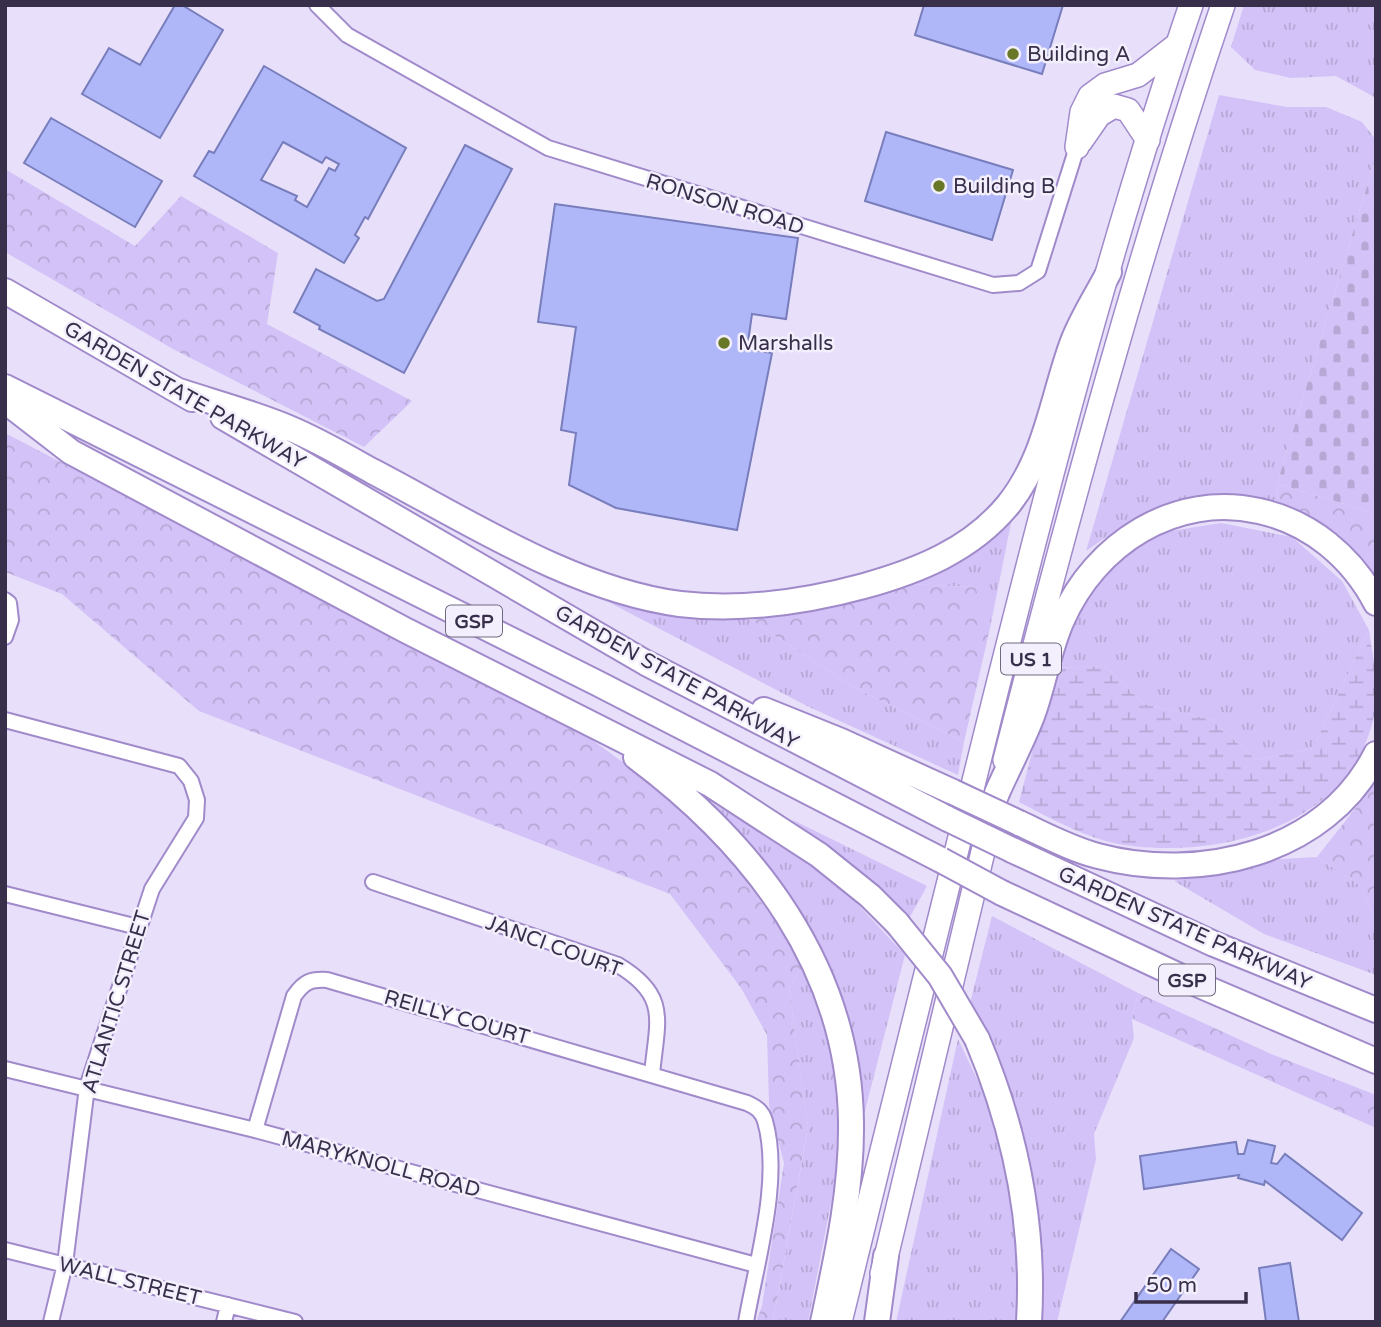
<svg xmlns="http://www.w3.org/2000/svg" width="1381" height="1327" viewBox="0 0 1381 1327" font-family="'Varela Round',sans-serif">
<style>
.grass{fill:url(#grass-tufts)}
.forest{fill:url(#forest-crowns)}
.wetland{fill:url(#wetland-marsh)}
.cemetery{fill:url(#cemetery-stones)}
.building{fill:#b0b7f9;stroke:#787dbb;stroke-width:2;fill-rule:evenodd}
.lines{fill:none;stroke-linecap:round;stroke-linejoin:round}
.minor-casing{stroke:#a08aca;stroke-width:18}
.trunk-casing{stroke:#a08aca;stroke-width:26}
.motorway-casing{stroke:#a08aca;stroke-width:28}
.minor{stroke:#fff;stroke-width:14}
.trunk{stroke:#fff;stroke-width:23}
.motorway{stroke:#fff;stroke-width:24}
.motorway-bridge-casing{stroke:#a08aca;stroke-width:28;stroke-linecap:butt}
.motorway-bridge{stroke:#fff;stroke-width:24}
.poi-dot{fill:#687826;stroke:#f3effd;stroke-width:2.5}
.labels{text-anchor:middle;stroke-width:5;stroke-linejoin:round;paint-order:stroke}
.shield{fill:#f3effd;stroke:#706980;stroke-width:2}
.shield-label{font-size:19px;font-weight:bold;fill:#382f4a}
.poi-label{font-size:21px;fill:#382f4a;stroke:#f3effd;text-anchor:start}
.street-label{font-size:21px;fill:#382f4a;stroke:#f3effd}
</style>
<defs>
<pattern id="grass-tufts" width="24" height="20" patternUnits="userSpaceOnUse" patternTransform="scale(1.75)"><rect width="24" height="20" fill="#d3c2f7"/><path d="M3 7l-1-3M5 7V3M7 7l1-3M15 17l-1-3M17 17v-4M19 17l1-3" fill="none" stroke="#b6a7d5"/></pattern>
<pattern id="forest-crowns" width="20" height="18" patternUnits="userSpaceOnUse" patternTransform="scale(1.75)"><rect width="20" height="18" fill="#d3c2f7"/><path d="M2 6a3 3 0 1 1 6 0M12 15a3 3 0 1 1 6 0" fill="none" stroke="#b6a7d5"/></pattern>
<pattern id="wetland-marsh" width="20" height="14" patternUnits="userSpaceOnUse" patternTransform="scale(1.75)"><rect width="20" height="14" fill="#d3c2f7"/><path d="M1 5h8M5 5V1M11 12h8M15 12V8" fill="none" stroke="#b6a7d5"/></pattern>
<pattern id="cemetery-stones" width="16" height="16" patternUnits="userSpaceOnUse" patternTransform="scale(1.75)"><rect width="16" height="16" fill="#d3c2f7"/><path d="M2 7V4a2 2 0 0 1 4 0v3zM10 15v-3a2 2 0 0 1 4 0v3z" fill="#b6a7d5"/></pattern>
</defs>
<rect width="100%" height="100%" fill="#e8e0fb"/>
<path class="grass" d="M1244,5h132v93l-40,-22 -45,2 -36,-8 -24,-23z
M1219,95l68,12h39l36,15 14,18v16l-99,328 1,25c-18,-5 -40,-16 -58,-15 -49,0 -96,30 -134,57z
M1013,513l-23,115 -16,-41 -69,-3z
M1221,523l71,14 50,44 27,49 -56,118 -57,12 -44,-40 -68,-16 -39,-38 -51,2 43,-92 61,-43z
M599,597l152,23 104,68 109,54 -6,33 -151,-69z
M702,797l68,40 69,47 66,71 -46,179 -11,-97z
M791,819l136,67 -17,31z
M1317,857l44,29 15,38v51l-112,-41 -90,-53 88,-21z
M992,916l146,77 -6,26 2,19 -40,96 2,25 -39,163h-18v-14l-70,-301z
M805,962l26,77 7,83 -2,55 -28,145h-35l35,-194 -19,-140z
M958,1039l40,84 14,80 8,102 -2,17h-122z"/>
<path class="forest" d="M5,169l130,77 46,-50 97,57 -11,71 145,77 -48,46 -191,-98 -168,-97z
M5,433l583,304 86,62 50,52 81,111 -16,26 19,139 -35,195h-17l6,-16 22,-143 -15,-58 -2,-70 -26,-47 -71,-94 -471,-183 -137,-117 -57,-22z
M1277,484l88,26 11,12v59l-98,-72z
M905,584l70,3 15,41 -26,114 -109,-54 -104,-68z
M1376,782v142l-15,-38 -44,-29z
M1138,993l131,60 107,42v33l-244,-109z"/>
<path class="wetland" d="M1369,630c3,24 10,50 7,74 -15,115 -143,154 -244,142 -40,-4 -78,-26 -113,-44l35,-134 51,-2 39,38 68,16 44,40 57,-12z"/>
<path class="cemetery" d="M1376,156v366l-11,-12 -88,-26z"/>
<path class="building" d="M175,5h7l41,25 -63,108 -78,-44 27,-46 31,17z
M924,5h139l-21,69 -127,-39z
M264,66l142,82 -38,71 -3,-2 -10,18 4,3 -15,25 -150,-87 15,-25 5,2zM283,142l39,21 4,-6 13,7 -4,7 -6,-3 -22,39 -12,-7 2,-4 -36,-16z
M51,118l111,63 -27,46 -111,-64z
M886,132l127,38 -21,70 -127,-39z
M465,145l47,24 -108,204 -85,-44 1,-3 -26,-14 22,-43 61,32 7,-2z
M555,204l243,34 -12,81 -34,-5 -5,35 25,4 -35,177 -121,-22 -47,-23 7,-52 -15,-3 15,-103 -38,-5z
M1248,1140l27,6 -4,17 6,1 8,-10 77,59 -20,27 -77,-59 -1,4 -26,-7 1,-3 -95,14 -4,-33 96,-14 2,12h6z
M1171,1249l28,20 -37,53h-42z
M1290,1263l9,59h-33l-7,-54z"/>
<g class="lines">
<defs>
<path id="minor" d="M317,5l30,30 201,113 445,137 26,-2 19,-12 39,-124
M5,600l4,3 2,17 -6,17
M5,720l174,46 12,15 6,19 -1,18 -44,71 -65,198 -22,177 -14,58
M373,882l245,83c52,31 39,56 34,109
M5,894l133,33
M5,1069l250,61 501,135
M255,1130l39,-134c10,-14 16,-17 33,-16l420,123c9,4 15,8 18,18 17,59 -9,142 -19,201
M5,1250l290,72
M224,1322l4,-17"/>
<path id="trunk" d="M1081,141l18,-26 15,-9 14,4 20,30
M1077,147l5,-35 8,-16 15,-11 33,-10 40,-31
M1005,760c65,-253 134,-507 218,-755
M882,1274l115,-481
M840,1322c44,-182 90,-364 135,-545 64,-259 130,-519 216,-772"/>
<path id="motorway" d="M5,291l187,108
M5,387l594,297 342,176
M179,391c36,12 75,22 110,37 29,12 56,28 83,43 94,49 201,119 308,133 61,7 125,-2 184,-18 54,-15 107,-36 144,-81 38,-47 44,-106 64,-161 9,-25 25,-49 37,-72
M5,401l66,51 334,178 305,154 109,71 51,41 27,27
M223,417l423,246 302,156
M764,710l77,31 112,51
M636,757c119,89 213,211 215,365 1,68 -14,134 -28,200
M997,793c11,-25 25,-51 35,-77 12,-32 16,-65 30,-96 33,-76 113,-128 197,-109 51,11 93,46 117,92
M1019,823c26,12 52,26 79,33 101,27 228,-2 278,-102
M1012,850l202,94 162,66
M1002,893l190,89 184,79
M977,1039c38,90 58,184 52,283
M877,1322l9,-66"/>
</defs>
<use href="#minor" class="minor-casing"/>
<use href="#trunk" class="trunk-casing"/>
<use href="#motorway" class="motorway-casing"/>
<use href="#minor" class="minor"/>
<use href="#trunk" class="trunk"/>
<use href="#motorway" class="motorway"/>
<defs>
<path id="motorway-bridge" d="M953,792l66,31
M948,819l64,31
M941,860l61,33
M897,923l43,53 37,63"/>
</defs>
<use href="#motorway-bridge" class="motorway-bridge-casing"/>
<use href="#motorway-bridge" class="motorway-bridge"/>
</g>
<g class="poi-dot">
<circle cx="1013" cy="54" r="7"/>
<circle cx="939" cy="186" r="7"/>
<circle cx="724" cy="343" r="7"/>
</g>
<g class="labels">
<g class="shield">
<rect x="446" y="605.5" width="56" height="31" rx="5"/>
<rect x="1001" y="643.5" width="60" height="31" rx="5"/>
<rect x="1159" y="964.5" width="56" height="31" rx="5"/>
</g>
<g class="shield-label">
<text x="474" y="628">GSP</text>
<text x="1031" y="666">US 1</text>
<text x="1187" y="987">GSP</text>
</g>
<g class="poi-label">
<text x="1027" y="61">Building A</text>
<text x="953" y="193">Building B</text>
<text x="738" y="350">Marshalls</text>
</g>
<g class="street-label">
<text transform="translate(725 204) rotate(17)" y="7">RONSON ROAD</text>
<text transform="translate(185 395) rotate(30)" y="7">GARDEN STATE PARKWAY</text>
<text transform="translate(677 677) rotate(29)" y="7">GARDEN STATE PARKWAY</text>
<text transform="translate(1185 928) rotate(24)" y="7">GARDEN STATE PARKWAY</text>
<text transform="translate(554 946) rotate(20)" y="7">JANCI COURT</text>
<text transform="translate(116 1002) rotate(-73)" y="7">ATLANTIC STREET</text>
<text transform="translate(457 1017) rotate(16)" y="7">REILLY COURT</text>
<text transform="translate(381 1164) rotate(15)" y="7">MARYKNOLL ROAD</text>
<text transform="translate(130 1281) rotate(14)" y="7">WALL STREET</text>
</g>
</g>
<rect width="1381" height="1327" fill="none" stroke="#382f4a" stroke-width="14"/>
<path d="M1136 1292v10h110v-10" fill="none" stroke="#382f4a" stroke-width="3.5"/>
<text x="1146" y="1292" font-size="21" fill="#382f4a" stroke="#f3effd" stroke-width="5" paint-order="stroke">50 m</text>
</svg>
